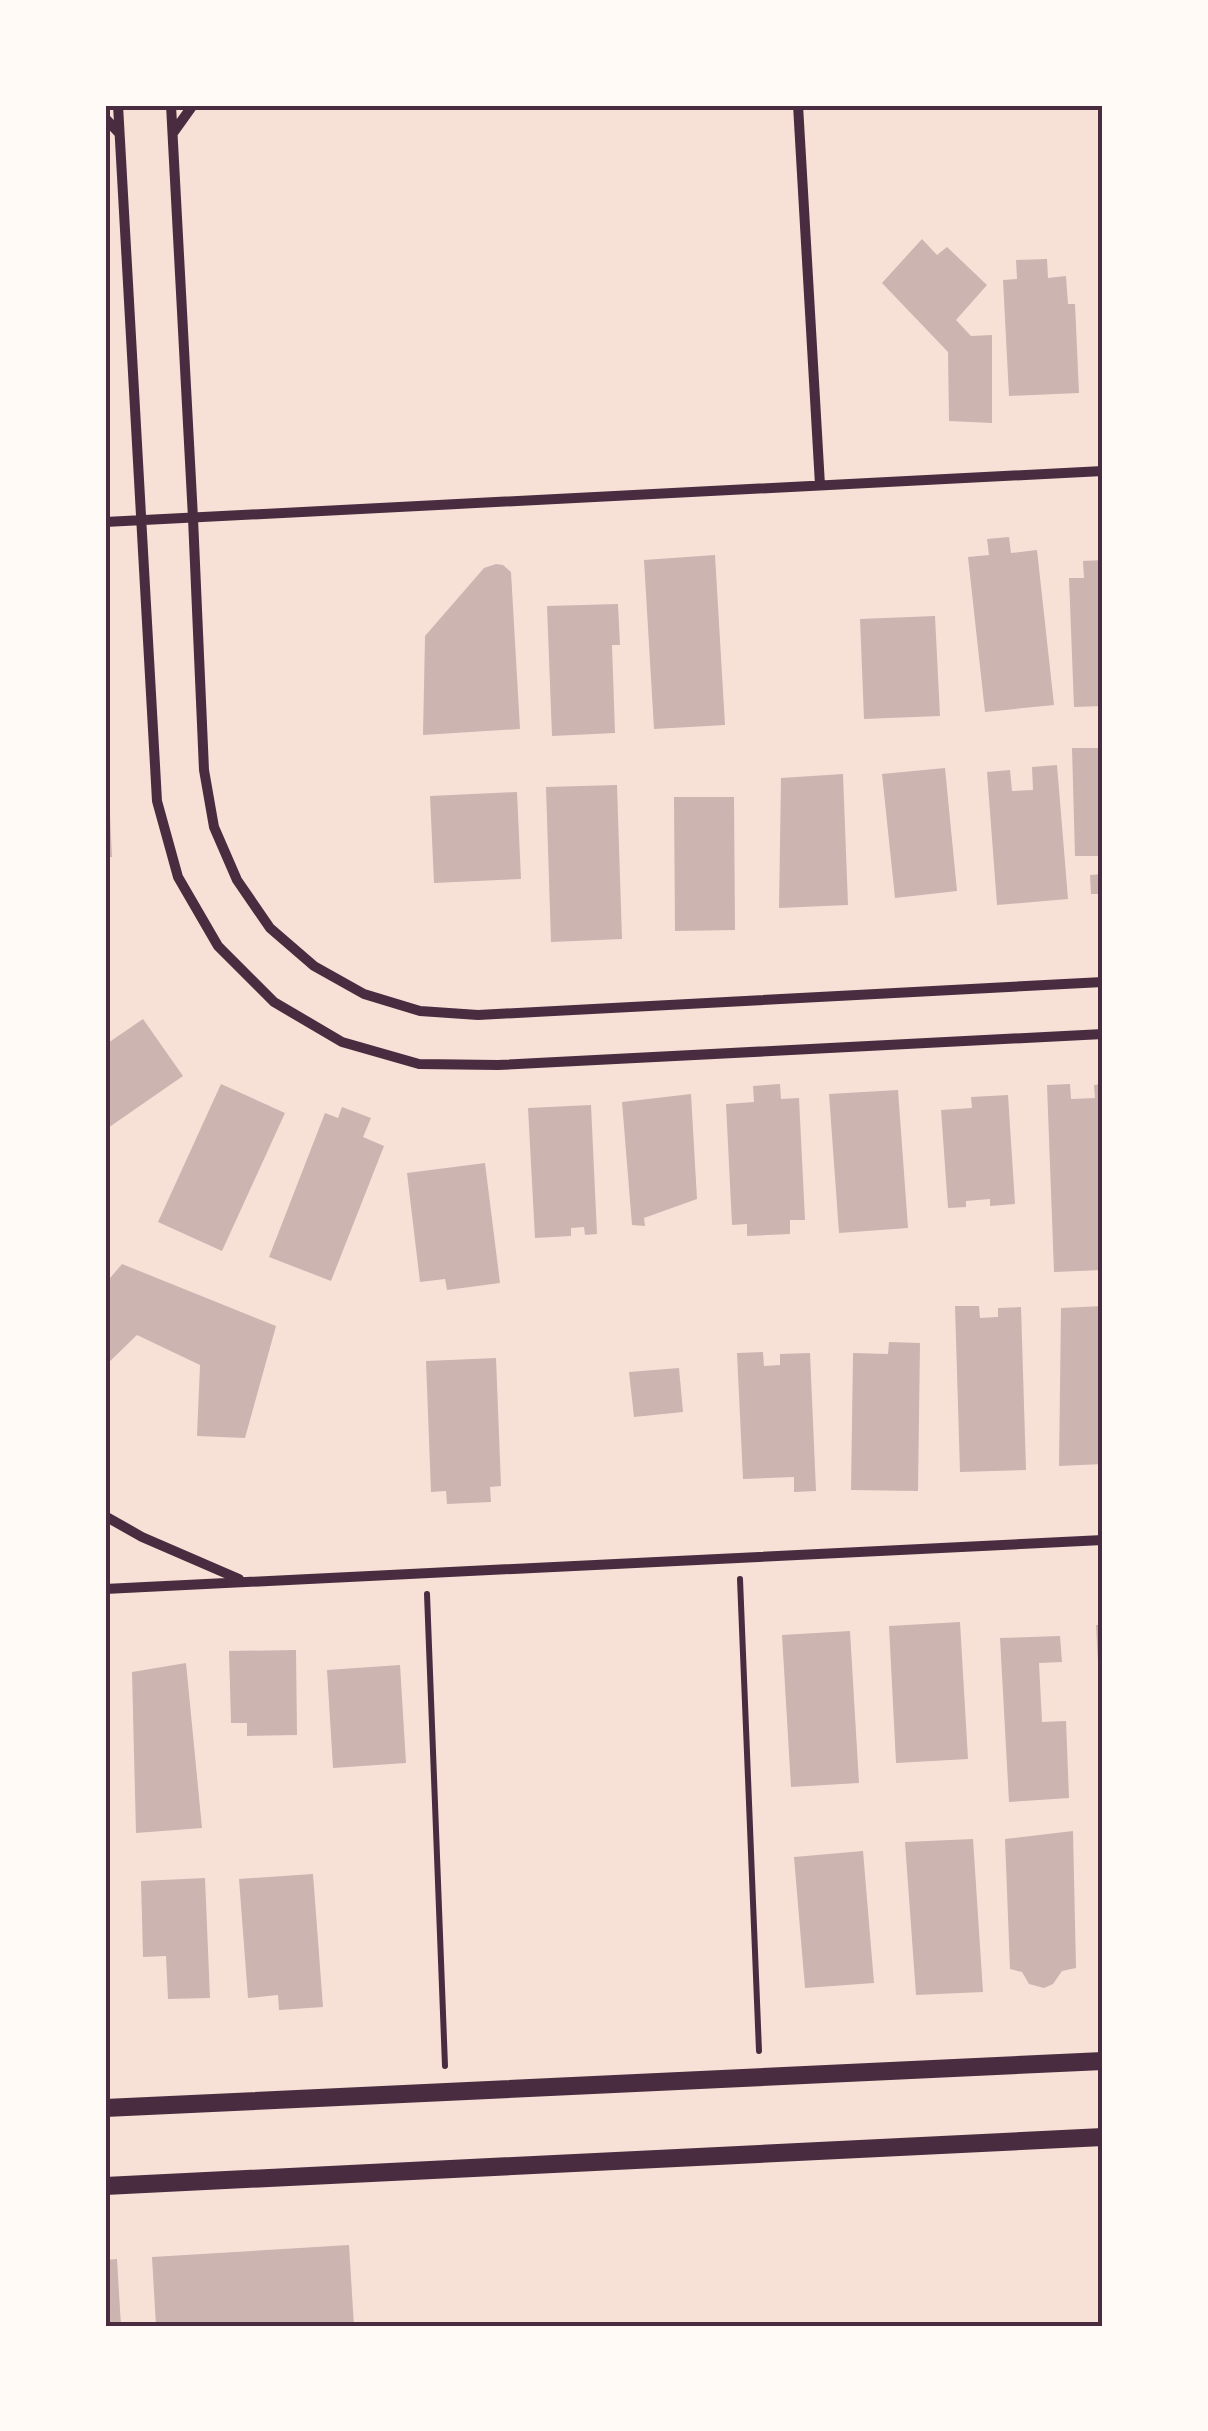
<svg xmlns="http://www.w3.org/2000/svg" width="1208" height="2431" viewBox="0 0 1208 2431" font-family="'PT Sans',sans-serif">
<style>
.building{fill:#ccb4b1}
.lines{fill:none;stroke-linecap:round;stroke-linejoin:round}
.path{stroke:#4a2c40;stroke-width:6}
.minor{stroke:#4a2c40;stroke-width:10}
.tertiary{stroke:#4a2c40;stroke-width:18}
.neatline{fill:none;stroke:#4a2c40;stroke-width:4}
</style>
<rect width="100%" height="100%" fill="#f7e1d7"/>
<path class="building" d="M922,239l15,16 10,-8 40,38 -31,35 15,16 21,-1v88l-43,-2 -1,-69 -66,-69z
M1047,259l1,19 18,-2 2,28h7l4,89 -70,3 -6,-116 14,-1 -1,-19z
M1009,537l2,16 26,-3 17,155 -69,7 -17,-155 21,-2 -2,-16z
M715,555l10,170 -71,4 -10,-169z
M1103,560v146l-29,1 -5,-129h15l-1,-17z
M496,564l7,1 8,7 9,157 -97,6 2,-99 59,-68z
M618,604l2,41h-8l3,88 -63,3 -5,-130z
M935,616l5,100 -76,3 -4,-100z
M1072,748h31v108h-28z
M1057,765l11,134 -71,6 -10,-133 23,-2 2,21 21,-1 -1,-23z
M945,768l12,123 -62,7 -13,-124z
M843,774l5,131 -69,3 2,-130z
M617,785l5,154 -71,3 -5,-155z
M517,792l4,87 -87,4 -4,-87z
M105,793h4l3,64h-7z
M674,797h60l1,133 -60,1z
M1103,874v20h-12l-1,-19z
M143,1019l40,57 -78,54v-85z
M221,1084l64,29 -63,138 -64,-29z
M780,1084l1,15 18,-1 6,122h-15v14l-43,2v-12l-15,1 -6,-121 28,-2 -1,-16z
M1070,1084l1,15 24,-1 -1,-13 9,-1v186l-49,2 -7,-187z
M898,1090l10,138 -69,5 -10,-139z
M691,1094l6,105 -53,19 1,8 -13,-1 -10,-123z
M1008,1095l7,109 -25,2v-7l-24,2v6l-18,1 -7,-98 31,-2 -1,-11z
M591,1105l6,129 -12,1 -1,-8 -13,1v8l-36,2 -7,-130z
M342,1107l29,11 -8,19 21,9 -53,135 -62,-24 56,-144 13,5z
M485,1163l15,120 -53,7 -2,-11 -25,3 -13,-109z
M122,1264l154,62 -31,112 -48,-2 3,-71 -63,-30 -32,31v-82z
M955,1306h24l1,12 18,-1v-9l23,-1 5,163 -66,2z
M1103,1306v158l-44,2 2,-158z
M889,1342l31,1 -2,148 -67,-1 2,-137 35,1z
M763,1352l1,14 16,-1v-11l30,-1 6,138 -22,1v-15l-51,2 -6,-126z
M496,1358l5,128 -11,1 1,15 -44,2 -1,-13 -15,1 -5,-131z
M679,1368l4,44 -49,5 -5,-45z
M960,1622l8,137 -72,4 -7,-137z
M1096,1625h7v74h-3z
M850,1631l9,152 -68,4 -9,-152z
M1060,1636l2,26 -23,1 3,59 24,-1 3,77 -60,4 -9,-164z
M296,1650l1,85 -50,1v-13h-16l-2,-72z
M186,1663l16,165 -66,5 -4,-161z
M400,1665l6,98 -73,5 -6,-98z
M1073,1831l3,137 -14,3 -9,13 -9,4 -15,-4 -7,-12 -12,-3 -5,-130z
M973,1839l10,153 -67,3 -11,-153z
M863,1851l11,132 -69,5 -11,-131z
M313,1874l10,133 -44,3 -1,-15 -30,3 -9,-119z
M205,1878l5,120 -42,1 -2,-43 -23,1 -2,-76z
M105,2001h3l2,43h-5z
M349,2245l5,81h-198l-4,-69z
M117,2259l4,67h-16v-66z"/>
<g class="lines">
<path class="path" d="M740,1579l19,472
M427,1594l18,472"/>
<path class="minor" d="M118,105l39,696 21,76 40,69 56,56 68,40 77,22 79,1 605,-31
M171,105l22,413 11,252 10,57 23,53 33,48 44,38 50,28 56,17 58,4 625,-33
M798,105l22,380
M105,118l14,15
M173,133l20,-28
M105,522l998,-51
M105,1516l37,21 97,42
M105,1589l998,-49"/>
<path class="tertiary" d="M105,2108l998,-47
M105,2186l998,-49"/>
</g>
<rect width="1208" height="2431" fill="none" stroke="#fffaf5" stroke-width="215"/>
<rect x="108" y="108" width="992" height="2216" class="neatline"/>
</svg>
